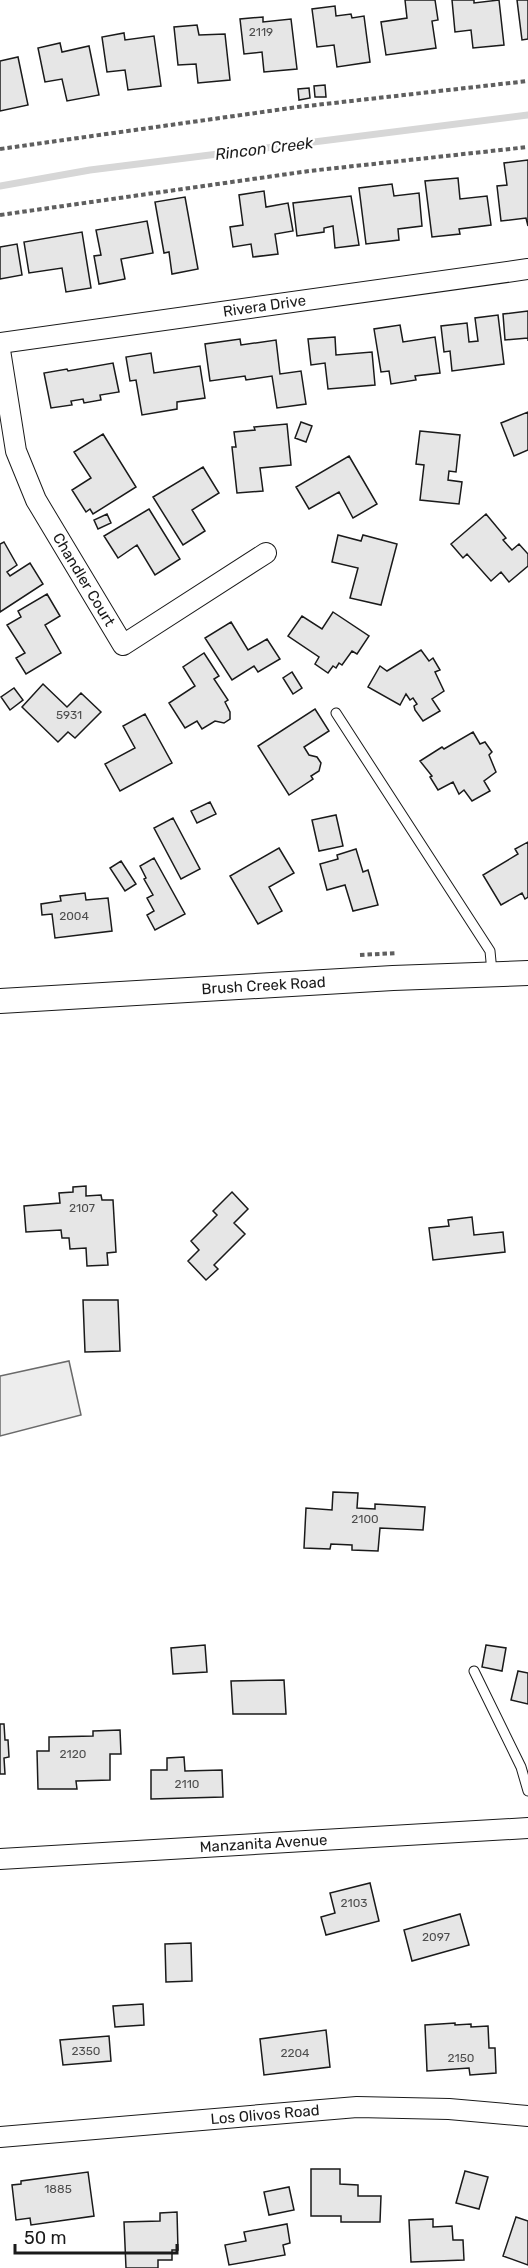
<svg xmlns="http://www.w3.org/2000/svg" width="528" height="2268" viewBox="0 0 528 2268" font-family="Rubik,sans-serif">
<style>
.built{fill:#ededed;stroke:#6a6a6a;stroke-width:1.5}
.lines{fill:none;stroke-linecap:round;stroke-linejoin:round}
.stream{stroke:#d7d7d7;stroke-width:7}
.building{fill:#e6e6e6;stroke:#1a1a1a;stroke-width:1.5}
.service-casing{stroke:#1a1a1a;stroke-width:11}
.minor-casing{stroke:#1a1a1a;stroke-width:22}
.tertiary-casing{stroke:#1a1a1a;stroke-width:26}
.path{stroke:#5f5f5f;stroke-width:4;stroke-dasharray:4.5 3;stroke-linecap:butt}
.service{stroke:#fff;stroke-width:9}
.minor{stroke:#fff;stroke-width:20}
.tertiary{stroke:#fff;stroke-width:24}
.labels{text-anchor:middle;stroke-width:4.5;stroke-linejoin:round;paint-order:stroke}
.number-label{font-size:12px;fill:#4d4d4d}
.street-label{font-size:15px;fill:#1a1a1a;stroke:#fff}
.water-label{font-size:16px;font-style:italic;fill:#1a1a1a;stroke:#fff}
</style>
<rect width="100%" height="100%" fill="#fff"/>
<path class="built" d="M69,1361l12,54 -81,21v-60z"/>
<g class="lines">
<path class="stream" d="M0,186l90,-16 438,-55"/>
</g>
<path class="building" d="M405,0h30l3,20 -6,1 4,27 -50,7 -5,-33 26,-4z
M452,0h22v3l25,-3 5,45 -31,3 -2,-18 -16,2z
M517,0h11v39l-6,1z
M335,6l1,10 15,-2 1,4 12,-2 6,46 -33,5 -3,-22 -17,2 -5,-38z
M263,17v5l28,-3 6,50 -33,3 -2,-20 -18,2 -4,-35z
M197,25l2,10 26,-1 5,46 -32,3 -2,-19 -18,1 -4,-38z
M124,33l1,7 29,-4 7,50 -33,4 -3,-20 -18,2 -5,-35z
M60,43l2,9 27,-6 10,49 -32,6 -5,-22 -17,3 -7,-34z
M18,57l10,48 -28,6v-50z
M325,85l1,12h-11l-1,-11z
M309,88l1,10 -11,2 -1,-11z
M528,160v66l-2,-8 -25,3 -4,-35 10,-1 -3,-22z
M458,178l2,21 27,-3 4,29 -32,4 1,5 -28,3 -7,-56z
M392,184l2,12 25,-3 3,33 -24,3 1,11 -33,4 -7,-56z
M264,191l2,16 22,-4 5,28 -18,3 3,20 -25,3 -2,-13 -18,3 -3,-20 13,-2 -4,-30z
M351,196l8,49 -24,3 -2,-22 -9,2v4l-27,4 -4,-33z
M185,197l13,72 -26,5 -3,-22 -5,1 -9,-51z
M147,221l6,32 -32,6 4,20 -26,5 -5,-28 7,-1 -5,-25z
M82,232l9,56 -25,4 -4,-24 -33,5 -5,-31z
M17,244l5,31 -22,4v-32z
M528,311v30v-3l-23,2 -2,-26z
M498,315l6,49 -52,7 -2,-20 -6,1 -3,-26 26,-3 2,19 9,-1 -3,-23z
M400,325l3,17 32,-5 5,36 -25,3 1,4 -25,4 -2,-13 -8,1 -7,-43z
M335,337l1,18 36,-3 3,33 -47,4 -3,-26 -14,2 -3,-26z
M240,339l1,6 35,-5 4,34 21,-3 5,33 -29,4 -5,-32 -26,4 -1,-4 -35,5 -5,-37z
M151,353l3,20 46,-7 5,32 -28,4v7l-35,6 -6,-35 -6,1 -4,-24z
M113,363l6,29 -19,3 1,5 -17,3 -1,-4 -12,2 1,4 -21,3 -7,-35 23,-4 1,2z
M528,412v38l-14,6 -13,-33z
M301,422l11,4 -6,16 -11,-4z
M287,424l4,41 -31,3 3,23 -26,2 -5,-46h4l-2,-15 21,-2 -1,-3z
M420,431l40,4 -4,37 -7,-1 -1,9 14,2 -3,22 -39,-4 4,-35 -8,-1z
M103,434l33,53 -43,27 -3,-5 -4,3 -14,-22 19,-12 -17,-26z
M349,456l28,48 -24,14 -14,-26 -30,17 -13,-22z
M203,467l16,26 -27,17 13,21 -22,14 -30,-48z
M149,509l31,50 -25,16 -18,-30 -19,13 -14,-22z
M107,514l4,9 -13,6 -4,-9z
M486,514l20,24 -3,2 9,10 7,-6 9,10v12l-19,16 -8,-10 -10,9 -24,-27 -4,4 -12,-14z
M338,535l23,6 2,-6 34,9 -16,61 -31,-7 8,-30 -26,-6z
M4,542l13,23 -10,7 3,4 20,-13 13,21 -43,28v-68z
M47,594l13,22 -15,9 16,28 -35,21 -10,-16 9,-5 -18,-28 14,-8 -3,-6z
M333,612l36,24 -12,18 -5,-3 -10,14 -3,-2 -3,5 -3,-2 -5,7 -13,-9 4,-7 -31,-21 14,-20 20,13z
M231,622l17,28 19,-11 13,20 -22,13 -4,-6 -22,14 -27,-42z
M421,650l8,11 4,-3 7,12 -5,2 9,19 -12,8 8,12 -17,10 -8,-11 -1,-4 3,-2 -4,-6 -3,2 -4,-6 -6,11 -32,-18 12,-21 7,5z
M204,653l15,23 -5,3 14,21 -3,2 5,10v7l-6,4 -9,-2 -13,8 -5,-8 -12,7 -16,-25 26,-17 -12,-19z
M292,672l10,16 -9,6 -10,-16z
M43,684l24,23 14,-14 20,19 -26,26 -7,-6 -10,10 -36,-35z
M14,688l9,12 -13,10 -9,-13z
M315,709l14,22 -25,16 5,8 8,2 4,6 -2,8 -8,5 2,3 -24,16 -31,-49z
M145,714l27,49 -52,28 -15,-27 30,-16 -12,-22z
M473,732l7,12 5,-2 7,10 -3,3 7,17 -12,9 6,10 -18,10 -8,-11 -5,4 -6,-12 -15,8 -8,-13 2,-1 -12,-15 22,-14 2,2z
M210,802l6,12 -19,9 -6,-12z
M336,815l7,31 -24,5 -7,-31z
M173,818l27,51 -19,10 -27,-51z
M528,842v55l-3,2 -3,-6 -21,12 -18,-30 35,-21 -3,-5z
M279,848l15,25 -25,14 13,24 -24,13 -28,-48z
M356,849l7,23 5,-2 10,35 -25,6 -8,-26 -18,5 -7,-26 18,-5 -1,-4z
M154,858l31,56 -30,16 -8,-15 7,-4 -7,-13 6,-3 -9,-16 2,-1 -6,-12z
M121,861l15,23 -11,7 -15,-23z
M85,893l1,7 22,-2 4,33 -57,7 -3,-24 -10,1 -1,-11 20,-3 -1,-5z
M86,1186v10l15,-1 1,5h11l3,52 -9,1 1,12 -21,1 -1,-18 -16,1 -1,-11h-7l-1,-8 -35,2 -2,-26 36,-3 -1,-10 14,-1v-5z
M232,1192l16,17 -14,14 11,11 -31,31 4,4 -12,11 -18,-19 11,-11 -8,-9 26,-26 -4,-4z
M472,1217l2,18 29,-3 2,20 -72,8 -4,-32 20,-2 -1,-6z
M83,1300h35l2,51 -35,1z
M333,1492l25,1 -1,15 18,1v-5l50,3 -2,23 -43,-2 -2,23 -26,-1v-5l-21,-1 -1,5 -26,-1 2,-40 26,2z
M205,1645l2,27 -34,2 -2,-26z
M486,1645l20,3 -4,23 -20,-4z
M518,1671l10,2v31l-17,-4z
M284,1680l2,34h-53l-2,-33z
M0,1724h4l1,16h3l1,17 -5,1 1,16h-5z
M120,1730l1,24h-11v26l-34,1 1,8h-39l-1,-38h12v-14l44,-1v-5z
M184,1757l1,14 37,-1 1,27 -72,2v-29h16v-12z
M370,1883l9,38 -53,14 -5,-18 14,-4 -5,-20z
M460,1914l9,31 -57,16 -8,-31z
M191,1943l1,38 -26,1 -1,-38z
M143,2004l1,21 -29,2 -2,-21z
M455,2023v2l16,-1v3l17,-1 1,22h6l1,25 -26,2 -1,-7 -42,3 -2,-46z
M326,2030l4,37 -66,8 -4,-36z
M109,2036l2,25 -48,4 -3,-25z
M311,2169h29v15l18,1v11h23l-1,26h-39v-6h-30z
M465,2171l23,6 -9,32 -23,-6z
M88,2172l6,44 -63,9 -1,-7 -14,2 -4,-35 9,-1v-3z
M289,2187l5,23 -25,5 -5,-23z
M177,2212l1,38h-6v10h-14v8h-32l-2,-46 36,-1v-8z
M516,2217l12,4v44l-25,-9z
M433,2219v8l19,-1 1,14h10l1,20 -53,2 -2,-42z
M287,2224l3,19 -7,2 2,10 -56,10 -4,-20 21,-4 -2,-9z"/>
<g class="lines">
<defs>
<path id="service" d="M336,713l154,238 2,21
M474,1671l47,96 7,24"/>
<g id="minor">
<path id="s1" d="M0,343l528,-74"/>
<path id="s2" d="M0,350l16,101 20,49 87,145 143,-92"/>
<path id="s3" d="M0,1859l528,-31"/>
<path id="s4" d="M0,2137l357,-30 92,2 79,7"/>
</g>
<g id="tertiary">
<path id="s5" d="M0,1001l393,-23 135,-5"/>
</g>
</defs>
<use href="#service" class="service-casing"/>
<use href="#minor" class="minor-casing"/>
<use href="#tertiary" class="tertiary-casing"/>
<path class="path" d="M0,149l298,-42 230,-26
M0,215l309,-44 219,-24
M360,955l37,-2"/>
<use href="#service" class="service"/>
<use href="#minor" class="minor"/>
<use href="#tertiary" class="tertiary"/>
</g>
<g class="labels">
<g class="number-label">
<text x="261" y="36">2119</text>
<text x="69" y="719">5931</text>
<text x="74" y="920">2004</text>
<text x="82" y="1212">2107</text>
<text x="365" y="1523">2100</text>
<text x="73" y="1758">2120</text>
<text x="187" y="1788">2110</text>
<text x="354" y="1907">2103</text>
<text x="436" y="1941">2097</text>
<text x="86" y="2055">2350</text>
<text x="295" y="2057">2204</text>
<text x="461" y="2062">2150</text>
<text x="58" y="2193">1885</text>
</g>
<g class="street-label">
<text dy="5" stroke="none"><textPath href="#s1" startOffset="267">Rivera Drive</textPath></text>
<text dy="5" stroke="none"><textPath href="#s2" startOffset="248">Chandler Court</textPath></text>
<text dy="5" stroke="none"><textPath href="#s5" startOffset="264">Brush Creek Road</textPath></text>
<text dy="5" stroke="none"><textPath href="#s3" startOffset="264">Manzanita Avenue</textPath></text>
<text dy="5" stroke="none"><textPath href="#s4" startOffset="266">Los Olivos Road</textPath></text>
</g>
<g class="water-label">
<text transform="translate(264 148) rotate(-7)" y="6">Rincon Creek</text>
</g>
</g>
<path d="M15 2244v9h162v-9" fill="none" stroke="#1a1a1a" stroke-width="3"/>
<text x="24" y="2244" font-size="18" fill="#1a1a1a" stroke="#ffffff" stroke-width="4.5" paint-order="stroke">50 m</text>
</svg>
